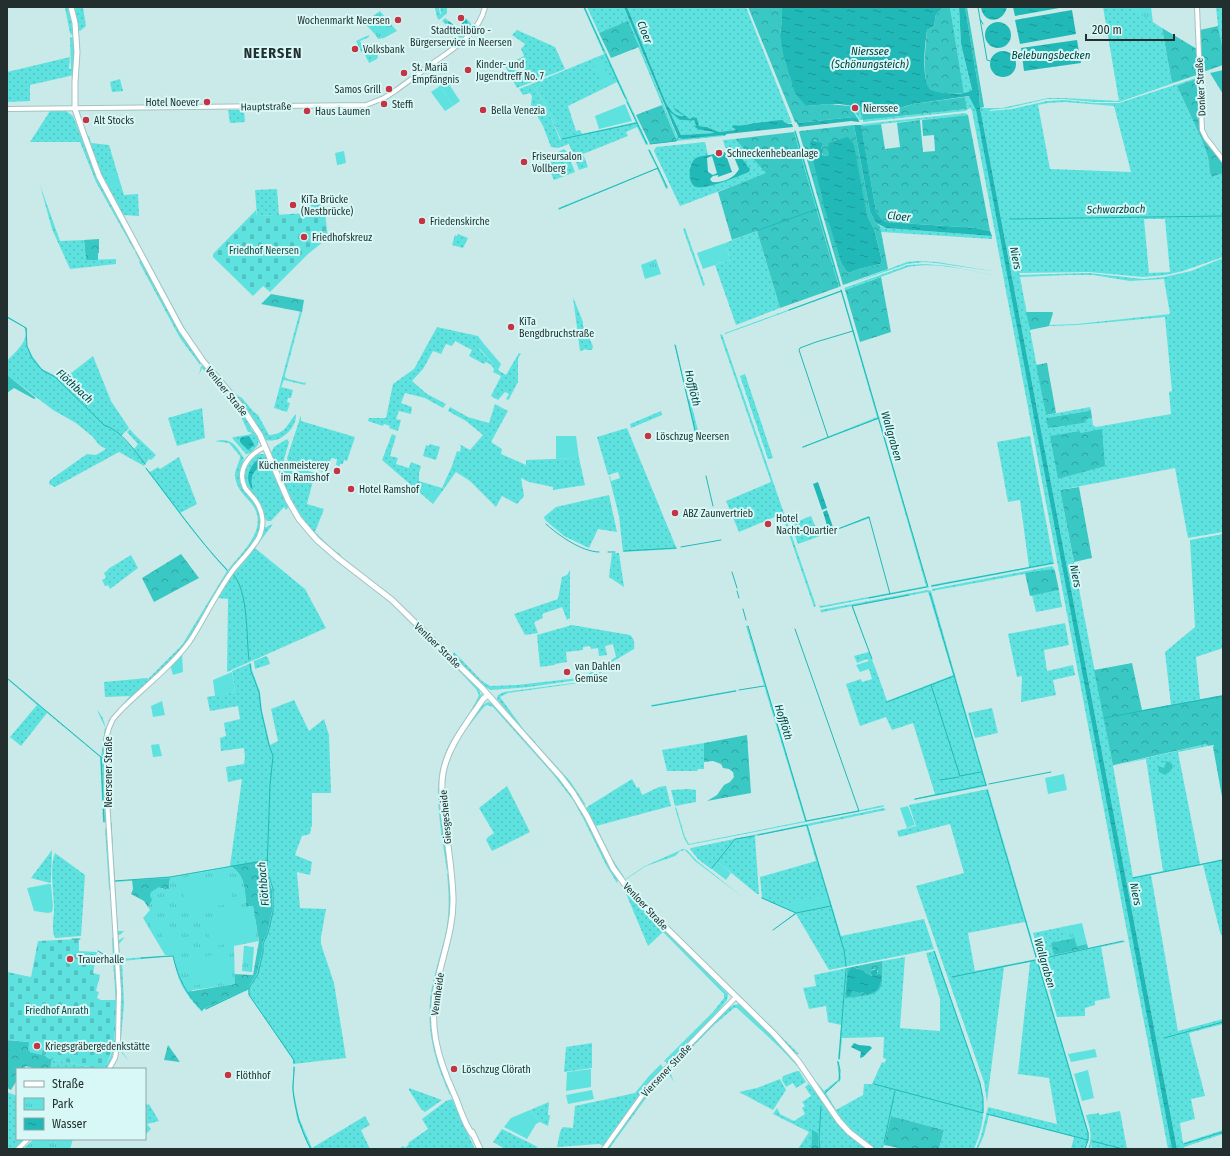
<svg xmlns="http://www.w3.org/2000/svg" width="1230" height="1156" viewBox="0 0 1230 1156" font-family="'Fira Sans Condensed',sans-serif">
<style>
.grass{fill:url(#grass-dots);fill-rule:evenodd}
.forest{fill:url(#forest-crowns);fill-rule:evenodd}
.cemetery{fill:url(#cemetery-stones)}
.park{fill:url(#park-tufts)}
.garden{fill:#5ee2df}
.water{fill:url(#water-ripples);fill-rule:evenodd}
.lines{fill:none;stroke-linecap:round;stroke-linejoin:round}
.stream{stroke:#21b9b7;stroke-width:1}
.tertiary-casing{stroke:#a3c2c1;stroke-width:6}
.secondary-casing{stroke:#a3c2c1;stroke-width:7}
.tertiary{stroke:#fff;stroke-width:4}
.secondary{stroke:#fff;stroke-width:5}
.poi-dot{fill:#c43444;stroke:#d7f8f6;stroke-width:1.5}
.labels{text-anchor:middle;stroke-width:4;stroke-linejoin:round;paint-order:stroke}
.poi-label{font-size:10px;fill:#232f2f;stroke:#d7f8f6;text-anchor:start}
.street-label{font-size:10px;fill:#232f2f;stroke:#d7f8f6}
.park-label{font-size:10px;fill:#0c4a49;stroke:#d7f8f6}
.water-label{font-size:11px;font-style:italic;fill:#00403f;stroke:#d7f8f6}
.district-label{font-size:14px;font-weight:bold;letter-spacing:1px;fill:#232f2f;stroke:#d7f8f6}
</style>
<defs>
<pattern id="grass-dots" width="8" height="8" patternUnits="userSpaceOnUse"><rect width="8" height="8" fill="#5ee2df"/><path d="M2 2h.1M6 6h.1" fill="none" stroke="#51c2c0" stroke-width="1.8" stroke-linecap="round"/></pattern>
<pattern id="forest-crowns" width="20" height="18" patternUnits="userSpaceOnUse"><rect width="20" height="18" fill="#3ac8c5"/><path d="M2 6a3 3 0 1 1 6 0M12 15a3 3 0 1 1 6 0" fill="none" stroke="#30a3a0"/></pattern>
<pattern id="cemetery-stones" width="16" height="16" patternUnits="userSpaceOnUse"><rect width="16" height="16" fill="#5ee2df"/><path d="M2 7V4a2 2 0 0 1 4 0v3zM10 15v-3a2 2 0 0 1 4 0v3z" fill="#51c2c0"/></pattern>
<pattern id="park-tufts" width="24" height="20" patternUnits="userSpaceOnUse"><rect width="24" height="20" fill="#5ee2df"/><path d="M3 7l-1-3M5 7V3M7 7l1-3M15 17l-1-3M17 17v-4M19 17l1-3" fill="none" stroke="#51c2c0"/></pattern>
<pattern id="water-ripples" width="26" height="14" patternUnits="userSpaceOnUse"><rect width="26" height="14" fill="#21b9b7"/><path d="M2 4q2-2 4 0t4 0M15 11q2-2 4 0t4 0" fill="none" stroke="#1c9795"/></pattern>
</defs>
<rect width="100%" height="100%" fill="#caeae9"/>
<path class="grass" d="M69,7l5,27 -2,1 -2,-2 -5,-25z
M73,7h2l1,2v-2h7l3,19 -6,5 -3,-1z
M434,7h5l1,7h1l-1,-7h7v6l-8,7c-4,-4 -2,-9 -5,-13z
M583,7h2l63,137 -2,1 -9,-18 -11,5 2,4 -45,18 5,13 -9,3 -10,-26 -11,4 -7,-1 -8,-21 -12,-21 1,-9 -2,-3 -7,2 -4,-6 13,-5 19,34 9,22h3l-10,-23 -19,-34 70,-29zM617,82l19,40 -54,12 -2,-4 -4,1 -8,-25z
M587,7h37l53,129 46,-1 1,1 -47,5 -49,-119 -29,11z
M627,7h119l46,116 -4,1 -3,-3c-11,0 -23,0 -33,2 -7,2 -12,4 -19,2v3l3,2 -17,2 -12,-5 -8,-1 -2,-8 -7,1 -4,-3c-10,2 -16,-6 -20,-13z
M950,7h9l2,37 11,47 -8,2z
M1103,7h27l32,21 10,55 26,-11 -1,3 -78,27h-25l-30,-3h-17l-38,9 -20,2 1,1 22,-2 35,-8 17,-1 30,3h25l77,-25 2,1v1l-21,6 24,52 7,19 2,16 2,4 11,-4v84l-40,14 -17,4 -23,2 -54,-5 -70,1 1,2 69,-2 54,6 21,-2 27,-6 32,-13v274l-35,6 -13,-70 -115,22 53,276 93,-22 2,2 -30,6 22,112 23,-5v79l-3,-6 -17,-67 -52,10 27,156 45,-12v5l-34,9 16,63 -14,3 4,20 -15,4 3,20 40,-13v4l-39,13v2h-7l-197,-1041h22l46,-10h16l55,3zM1065,102l49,4 17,66 -81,-3 -12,-64 10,-2zM1144,219h21l5,53 -21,1zM1068,275h25l37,6 34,-2 6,35 -93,10 -27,1 -1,1 28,-1 88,-8 7,74 -3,1 2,22 -75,13 -3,-2 -1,-7 -5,1 -3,4 -36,4 -1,-9 41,-7h3l-1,-4 -44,8 -26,-138zM1080,431l25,34 -47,14zM1146,759l17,112 -30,6 -20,-111z
M1216,7h7v43l-5,-24z
M445,18l4,3 -2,2 1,2 10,10 9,-12v-4l6,7 -9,10 -4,2 -18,-17z
M517,30l38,17 10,22 -48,19 -12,-22 19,-10 -3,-7 4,-5 -13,-9z
M369,35v2l-9,4 6,13 10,-4 2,6 -1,3 -8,4 -6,-12 -2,1 -5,-11z
M72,37h3l-1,38 -44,10v16l-23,1v-30l63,-15 -1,12h2l-1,-31z
M120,79l3,12 -11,1 -2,-10z
M969,96l7,13 196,1040h-4l-196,-1038 -2,-3 -5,3 -102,11v-2h-3l-10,-14h8l5,14 104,-11 -2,-12z
M228,110h16l1,12 -15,1z
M50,111h16l7,5 20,51 42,81 -1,2 -38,-68 -16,-40h-50z
M669,111c6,6 16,11 25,9l8,10h5l7,3 -33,2z
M966,113l2,2 -107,11v-1l2,-1z
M796,131l45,155 -2,1 -45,-155z
M87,136h2l2,7 18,2 15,50 14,-1 1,22 -16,-1 67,123 14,20h-2l-17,-25 -87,-165 -11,-30z
M735,139l32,34 -87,33 -26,-55 2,-4 49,-5 3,13 -18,12 25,17 34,-12 -19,-25h-5l-2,-7z
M564,149l3,3 8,20 -21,8 -9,-20 10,-3 -1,-3z
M648,150h2l18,38 -2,1 -9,-20 -98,40 -1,-1 99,-40z
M40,185l20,56 24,-1 2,20 30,-1v5l-46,5 -18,-40z
M277,189l2,26 -22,1 -2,-26z
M323,197l1,13 -17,1v-13z
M880,226l6,2 106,8v3l-111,-7z
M685,228l20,57 -2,1 -20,-57z
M757,231l23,77 -44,17 -21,-60 15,-5 -5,-17z
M458,234l10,4 -5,10 -11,-3 3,-10 2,1z
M135,252h2l40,73 24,37 -1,3 -20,-27 -41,-76 1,-1z
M917,261l20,1 61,10 -62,-9 -12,-1 -17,2 -63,22 63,-24z
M925,264l23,2 51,10c-29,-5 -61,-15 -91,-9l-63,23 -1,-2 64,-23z
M842,290l86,296 -1,1 -107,21 -1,-3 2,1 105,-20 -48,-167 -76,29v-1l75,-30 -36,-125 -116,42v-1z
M573,297l10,25v4l10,20 -1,4h-6v-1l-6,2z
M300,311l2,1 -17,63v2l3,2 16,4 2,-1 -1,3 -21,-5 -3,7 12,3 -2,8h-3l-1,4 3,1 -3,9 -13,-4z
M7,316l20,12v18l6,11 9,12 14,7 5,5 32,-25 18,45 18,27 -8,8 13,13 4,-5 -11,-12 3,-3 3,4 23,22 -5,5 -2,-1 -5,7 -25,-14 -64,35 -6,-3 1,-4 37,-26 9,1 10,-6 -7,-4 -6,-8 -17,-14 -23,-13 -46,-35v-14c8,-9 24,-21 17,-34l-17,-9z
M437,327l41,9 6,8 -5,5 19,21 8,5 13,-22 2,1 -3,4v24l-9,17 -1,1 -2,-1 3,-5 -4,-2 -7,8 -7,-4 10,-20 -8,-4 1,-3 -3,-4 -5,-3 -2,2 -15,-8 3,-6 -17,-9 -3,5 -6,-2 -5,10 -8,-3 -10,18 -11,12 15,13 19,10 -3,4 -18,-10 -20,-5 -4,10 11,4 -1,7 -12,-3 -3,8 5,1 -3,11 -9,-3 1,-2 -6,-2 -1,2 -15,-5 1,-3h17l7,-34 21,-15z
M722,334l94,272 -2,1 -32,-93 -43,18 -13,-31 45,-19 -51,-147z
M675,345h1l12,54h2l9,35 -4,1z
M205,360l23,26 7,8 7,4 11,13 5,4 11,20c18,-1 18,-12 27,-21 1,14 -16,30 -30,26l-15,-25 -46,-53z
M201,366h3l39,47 9,17 7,8 -1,7 -7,8 -5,1 -14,-16 2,-1 18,-3 -2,-2h-2l-8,-18 -38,-46 -3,7z
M745,374l28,84 -5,1 -28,-83z
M495,404l13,7 -17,31 11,7 -1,5 25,11v-5l53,-2 6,27 -32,5v-3l-24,-5 -8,-4 3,18 -7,8 -15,-8 -6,11 -26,-26 -14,-9 -23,32 -51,-44 10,-26 4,2 -6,20 8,2 -2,6 13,4 2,-6 10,4 -2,7v8l23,7 10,-22 5,-15 3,1 1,-6 -2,-2 11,6 13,-15 -17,-14 -18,-10 2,-4 18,10 21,6z
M202,408l3,30 -28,8 -9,-28z
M661,411l1,4 -31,13 -1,-4z
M301,415v6l54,16 -8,24 -3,-1 -1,4h-3v2l-4,-1 1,-6 -6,-1 -4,15 -39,-11 -1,-4z
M627,428l49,119 1,2 -54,3 -4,-36 -10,-40h1l1,5 9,-3 -2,-6 -10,3 -11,-38z
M1030,436l24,128 -123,23v-2l98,-18 -9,-67 -12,2 -11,-60z
M287,439l2,3 -6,21 32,10 -8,31 17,5 -9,23 16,16 10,7 -1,1c-5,-2 -10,-7 -14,-11 -28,-24 -41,-58 -55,-92l3,-6z
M222,440c12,0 16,9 22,18 -2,9 -6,17 -2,26 5,17 24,22 18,46 -4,15 -18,25 -26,37 -17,23 -29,51 -46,74 -23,30 -54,52 -79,80h-1l22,-25 -25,1 -5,-75 4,60 43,-4 1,1 34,-34 45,-74c-30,-32 -55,-68 -82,-103l5,4 8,-5 2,2 19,-12 18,47 -17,9 29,37 19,20c14,-18 43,-43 23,-67 -7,-8 -14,-14 -16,-26 -1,-7 5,-14 5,-21l-11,-13 -14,-2z
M430,444l10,3 -4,13 -13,-4 3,-11 3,1z
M259,454h5l2,2 24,49 -4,5 -2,-3 -13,14h-4c-4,-4 -4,-12 -7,-17 -4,-6 -9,-10 -12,-16 -8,-11 -1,-29 11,-34zM259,458h2l3,5c-10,8 -15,11 -11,26 -5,-15 -6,-18 6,-31z
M609,495l8,37 -19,-3 -9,19 -25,-12 -19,-16 -1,-3 12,-10z
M811,516l5,12 11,-4 3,8 39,-16 1,2 -72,26 -7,-20z
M273,524l-18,24 50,41 21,39 -99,44 1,-73 -10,-1 -31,50 -58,57 53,-52 50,-80 28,-34 4,-11z
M1223,534v114l-27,9 4,42 -29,6 -6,-53 30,-25 -5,-87z
M612,553h7l5,34 -15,-10z
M131,555l7,13 -28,21 -2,-4 -3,1 -3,-6 4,-2 -2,-5 4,-3v-1z
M1052,566l2,2 1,3 -3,-2 -120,22v-2z
M570,570v48l-3,2 -5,-13 -20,7 1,4 -9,4 4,11 -13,2 -11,-21 44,-15 4,-22 5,-2z
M928,590l3,1 56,195 -73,14v-1l21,-5 -22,-71 -21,7 -6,-13 -26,9 -14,-42 15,-5 1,3 10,-3 -3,-10 6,-2 12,34 66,-26 -25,-83 -75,14 19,54 -3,1 -2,-2 -10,4 -3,-7 15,-4 -17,-46 -29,6 -1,1 -2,-3z
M1059,590l3,17 -26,5 -4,-17z
M389,603l80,77 10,9 2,7v-6l1,7 -12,18 -28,58 7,95 -2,3c-5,-36 -16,-84 -2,-117 8,-21 25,-38 34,-59l-3,-6 -15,-16z
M1065,623l4,22 -25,5 3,21 26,-6 2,10 -22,5 3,15 -35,7 1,-26 -5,1 -9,-43z
M572,625l58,10c4,3 5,9 4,14l-44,26 -12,5 -49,7 -38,3 -4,-2 -34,-33 1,-3 28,29 8,5 27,-1 61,-7 10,-4 28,-17 -3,-13 -8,2 2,9 -8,1 -1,-8 -7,1 -1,-3 -7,1v3l-17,2 1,10 -12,2v1l-15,2 -3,-32z
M746,626h2l59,195 77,-16 -1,2 -195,38 -4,-7 -9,-30 1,-1 9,30 4,7 116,-23z
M266,656l2,2 2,6 -15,5 -1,-8z
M251,663l1,7 8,22 2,19 8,34 8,-4 -7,-32 23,-9 15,31 15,-12 5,16 2,58h-19v34h-1l-1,7 -8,2 -7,19 17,7 -2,13 -13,-3 3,36 26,1 -5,28v7l13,39 12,75 -53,6v-4l-44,-65 -1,-5 -43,20 1,-2 42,-20 9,-15 5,-21v-9l5,-9 5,-22 1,-17 -2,-13 -4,-10v-12l-97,18 -55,4 3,49h6l-4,4 -4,-1 -4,-68 2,-1 1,16 55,-4 60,-11 12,-87 -14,3 -2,-15 18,-3 1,-7 -1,-9 -23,3 -1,-13 6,-2 -2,-13 16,-4 -2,-13 -28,5 -3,-14 28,-5 -3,-21z
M604,670h2l-17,9 -10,4 -71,10 -8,4 24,33 12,13 -2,1 -37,-45 1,-4 6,-3 77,-10z
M7,678l94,79 4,-30 -8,-17c6,6 8,13 9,22l1,90h-4l-3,-65 -53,-44 -26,33 -11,-9 27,-32 -30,-26z
M736,690v1l-85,15v-1z
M488,702l6,2 59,66 19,24 9,14 37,70 -1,5 -11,-18 -23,-47 -10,-18 -21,-27 -59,-66 -6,-2 -3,2c-8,10 -16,19 -23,30 -21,31 -17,58 -13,93h-1c-2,-15 -4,-29 -4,-44 1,-32 21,-56 40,-81z
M992,708l6,25 -23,5 -7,-25z
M704,743v26h-6l-1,2h-30l-5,-21z
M537,745l33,36 16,24 -4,-1 -7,-12 -38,-45z
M632,779l5,9 2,-1 3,8 17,-8 7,-1 5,20 -75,20 15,31 13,20 -1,1c-14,-15 -28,-50 -37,-69l1,-2z
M507,786l23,46 -38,19 -6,-11 2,-3 6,-4 -15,-25z
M688,789l8,1v12l-21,4 -4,-16z
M988,789l101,345v5l-4,10h-14l3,-12 -85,-22 -5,20 -6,14h-2l5,-13 7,-29 69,17 -8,-46 -31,-4 12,-112 -26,5 -17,135 -3,-20 -68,-196 48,-13 -14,-49 -51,13 -2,-6 19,-5 -7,-21zM1025,922l11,37 -61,12 -7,-38z
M884,808l2,2 -78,16 33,110 83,-17 10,30 -105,21 -33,-56 -23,16 22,-17 -34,-15 1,-1 -2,-20 56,-16 -10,-35 -51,10 4,58h-2l-39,-32 -6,7h-1l-13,-10 -8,-10 1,-1z
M105,828l3,3 2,59 -1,-1z
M683,849l4,1 10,11 47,37 -49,-37 -10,-11 -5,1 -5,5 -29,10 -21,14 19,22 155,152h-3l-164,-163 -8,-11 21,-14z
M52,850l-1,31 -1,2 -19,-5z
M55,853l30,22 -4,61 -26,2c-4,-8 -1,-20 -1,-29 0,-16 -5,-42 1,-56z
M447,873l3,2 2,32 -20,122 5,27 14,37 -1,2c-14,-30 -23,-60 -20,-94 2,-22 10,-43 15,-65 5,-21 4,-42 2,-63z
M622,884l106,110 -1,6 -7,9 -52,55 -4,-3 49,-49 11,-14v-4l-61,-62 -15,14z
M1082,923l5,21 -10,2 -23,9 71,-14v1l-24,5 9,51 -15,3v4l-10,3v8l-28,1 -24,-84z
M112,937l2,2c3,36 10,99 -7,130h-3c2,-4 5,-9 7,-14 8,-25 4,-68 2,-94l-15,-10 15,8z
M125,937l-6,7 1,15 53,-4 29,55 1,-1 -1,3c-18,-19 -24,-30 -29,-56l-51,5 2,43 -4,45 9,12 -9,-10 -1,-4 2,-51 -4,-55z
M935,951l45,132c6,25 4,42 -6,66h-35l5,-19 -53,-14 -8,33h-9l-23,-18 -12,-12 -17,-25 -2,-7 -3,-5 7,9 15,-12 -2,-18 2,1 2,17 -15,14 10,17 27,-15 1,-11h8l10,-22 3,1 1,-4 -3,-1 1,-21 -42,1 -2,21h-2l3,-34 -13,-3 -2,-16 -17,3 -6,-21 13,-2 -2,-11 33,-7 -2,30 38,-19 -1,-18 23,-4 -5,71 40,3v-32l-14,-46z
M739,1004l33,30 25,29v3c-18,-21 -40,-39 -60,-58h-3l-20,17 -43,44 -1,3 4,10 -6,-9 1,-6 58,-58 7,-4z
M592,1043v25l-28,4 2,-25z
M52,1059l46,10h-48z
M661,1064l2,4 -3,4 -25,30 -31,44 -5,-2 -42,3 3,-15 3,-5 10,1 2,-22 60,-13 14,-17z
M294,1067h1l-2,21 6,30 13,30 53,-32 5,9 -9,5 9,19h-60l-3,-6 -10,-24 -5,-31z
M797,1071h2l7,11 -10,6 -3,-5 -7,4 -4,-7 1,-4z
M662,1074l4,1 -17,19 -40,55h-3l42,-59z
M780,1079l6,11 -13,20 -34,-18 18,-4z
M807,1083l7,5 10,15 44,46h-49l-1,-16 -6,-2 -1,18h-13l11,-17 -36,-18 4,-6 3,6 14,7 11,-7 -3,-6 3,-2 -3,-4 9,-6 -6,-9 3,-2z
M409,1088l33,12 -17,12 -4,-3 -12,-19z
M7,1092l10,4v43h10l-11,10h-9z
M452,1099l23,50h-76l4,-3 2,2 4,-4 -1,-1 20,-14 -6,-10 24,-18z
M549,1102l-1,13h2l-2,11 -8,-4 -10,-12z
M146,1104l1,1 2,-1 10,17 -12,3 4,5 -6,6z
M1120,1111l7,38h-35l-1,-5 -1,5h-2c5,-14 2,-20 -2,-34l13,-2v2z
M502,1129l36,18 -5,2h-28l-12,-7z"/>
<path class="forest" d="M748,7h34v13l-2,15 26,71 23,-2 21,2 10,16 -6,-5 -57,6 -2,-1z
M941,7h9l14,86c-9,1 -24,3 -33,-3 -10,-6 -5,-49 -4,-60l7,-4 2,-12 5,-4z
M965,7h2l17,100 -4,1 -1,-17z
M628,21l11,26 -28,11 -12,-25z
M1218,26l5,24v15l-20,7 -2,-1 -1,-41z
M1162,28l35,21 1,23 -2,3 -24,8z
M1223,70v24l-13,-21z
M1196,79l2,1 3,53 3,7 19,24v9l-11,4 -2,-4 -2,-16 -7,-19 -24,-52z
M965,97l2,12 -104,11 -5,-14c18,3 37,5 55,-2z
M662,105l15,36 -27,3 -14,-29z
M968,115l22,116 -14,-3 -90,-6c-5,-3 -7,-6 -10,-11l-15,-85 20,-2 4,25 15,-2 -3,-24 23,-3 3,32 12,-1 -1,-16 -11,1 -1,-16z
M854,125l16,87 6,11 4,3 8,43 -45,16 -44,-153 1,-1zM814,140l9,5 -2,3 2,7 4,1 2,-2 1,-2 44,77 8,32 -2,3 -21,5 -10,4 -3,-2 -5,-8 -20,-70z
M794,132l45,155 -59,21 -23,-77 -25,9 -14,-48 48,-19 -31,-34z
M99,239v14h-1v7h-12l-2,-20z
M881,277l10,55 -31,10 -15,-52z
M271,294l33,6 -2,12 -41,-8z
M1026,312h26l1,1 -4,13 -19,4z
M1047,363l9,50 -10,2 -10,-50z
M7,375l29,23 -2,1 -20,-11 -7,5z
M1088,411h3l1,7 -5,1 -3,4 -36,5 -2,-10z
M1102,429l3,37 -47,13 -8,-43 30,-5 1,2z
M1079,487l13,71 -18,4 -14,-72z
M181,554l18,24 -45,24 -12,-24z
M1052,569l3,2 4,19 -29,6 -5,-23z
M1132,663l10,47 81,-15v107l-10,-55 1,-2 -6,1 -2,-2 -92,21 -1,1 -19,-96z
M747,735l4,58 -44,8 10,-6 7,-10 6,-3 4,-5 -1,-5 -4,-3 -6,-1 -2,-4 -8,-3 -9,1v-19z
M1160,761h6l6,3c2,5 -2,8 -7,11l-6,-3 -1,-6 6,2 2,-6z
M267,860v12l5,18v22l-5,22 -5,9v9l-5,21 -9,15 -46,22 -15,-18 47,-8v-10l19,1 6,-34 -6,-34 -7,-1c-1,-15 -1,-32 -16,-40z
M170,878l-1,11 -4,1 -3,-2 -14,19 -4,-6 -13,-7 2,-5 -1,-9z
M1074,938l3,8 10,-2 1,4 -34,7 -3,-12z
M882,961c3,37 -5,33 -37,37l2,-30zM856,968l7,2 3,3 6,3 -2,-5 4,-2 4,2 -4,5 4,13 -18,4 -8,-2 -6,3z
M7,1040l22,2 18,15v1l5,1 -2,10h-14l-10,-3 -3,3h-6v11l-6,10 -4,-2z
M168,1045l12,17 -16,-2z
M891,1116l53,14 -5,19h-35l-20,-4z
M812,1130l6,3 1,16h-8z"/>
<path class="cemetery" d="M256,210l1,6 68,-4 3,26 -20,16 -38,38 -7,-6 -10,10 -40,-39v-3z
M79,939v12l18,1 -4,21 7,2 -4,16 3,1 -2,6 4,2h15c-1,26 1,46 -12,69h-6l-51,-11v-2l-19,-4 1,-10 -22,-2v-68l24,5 7,-36z"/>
<path class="park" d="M1130,7h21l2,16z
M380,11l5,6 1,-1 5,5 -1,2 7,8 -13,7 -6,1c-4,-8 -9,-9 -13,-17z
M534,83l19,34 10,23h-2l-10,-22 -19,-34z
M440,86l13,20 -8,5 -14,-19z
M344,151l2,12 -9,2 -2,-12z
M656,259l5,15 -16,5 -4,-14z
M420,486l21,6 -6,8 -16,-11z
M231,867c15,8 14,24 15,39h7l6,35 -25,5 1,38 -48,7c-7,-11 -10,-23 -14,-36h-8l-22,-37 7,-8 -2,-3 4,-7 -2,-4 1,-4 8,-5 6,3 4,-1 1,-11z
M1071,926l3,12 -10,2 -2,-13z
M244,946l10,1 -2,25 -10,-1z
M34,1139h39l-3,10h-47z"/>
<path class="garden" d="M600,58l12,26 -9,3 -11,-25z
M447,81l13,20 -7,5 -13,-20z
M625,104l7,17 -33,8 -4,-13z
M114,170l7,16 -8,3 -8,-16z
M725,243l5,17 -27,9 -6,-16z
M484,344l17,20 -3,6 -19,-22z
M556,436h20l3,22 -23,1z
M182,653l1,19 -10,3 -3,-10z
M872,660l3,7 -15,5 -4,-7z
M232,672l3,20 -20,4 -2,-16z
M162,701l3,14 -12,2 -2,-11z
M159,744l3,12 -9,1 -2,-12z
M1064,774l3,16 -19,4 -3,-16z
M908,806l7,19 -8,3 -7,-20z
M718,862l13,11 -5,7 -14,-11z
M227,875l6,28 -46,9 -5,-29z
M48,884h3l2,23 -1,5 -4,1 -14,-2 -7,-23z
M827,895l3,11 -34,6 -18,-7z
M250,910l6,28 -45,9 -5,-28z
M157,915l2,16 -7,1 -3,-16z
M1081,924l5,19 -9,2 -5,-19z
M177,927l4,24 -15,3 -4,-24z
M229,953l4,27 -43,6 -4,-27z
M1095,1049l2,8 -26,5 -3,-8z
M591,1069v18l-25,4 1,-19z
M1088,1070l6,28 -12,3 -8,-27z
M592,1090l2,9 -26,5 -2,-9z
M530,1110l10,12 -4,2 -9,15 -23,-12 7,-9z"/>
<path class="water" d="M624,7h3l39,96c4,7 10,15 19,13l-9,-5 -3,-4 17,12 3,-2 4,1 2,8 8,1 12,5 17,-2 -4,-3 1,-2c6,1 14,0 20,-2l29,-3 6,4h4l1,3 -66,7 -3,2 -1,-1 -41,4 -4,-2zM670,112l10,8c5,-1 10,2 14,0l2,5 -1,2c5,5 13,2 19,6l-33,2z
M782,7h159v3l-5,4 -2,12 -7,4c-2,15 -6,47 3,59 9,6 33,7 42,1l-11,-46 -2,-37h6l14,84 1,17 197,1041h-5l-196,-1039 -7,-14 -56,8 -24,7 -50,-7h-10l-23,2 -11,-13 -12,-40 -3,-18 2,-15z
M981,7h26c-4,17 -24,17 -26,0z
M1013,7h52l-50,9z
M1072,10l4,24 -56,10 -5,-24z
M466,18l3,9 -10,8 -12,-12 2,-2 9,8z
M985 35a13 13 0 1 1 26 0a13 13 0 1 1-26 0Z
M1077,40l4,23 -57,8 -3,-23z
M990 64a13 13 0 1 1 26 0a13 13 0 1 1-26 0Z
M854,117l4,2 1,3 -8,-1 -52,6 -2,-4z
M854,125h7l15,86c3,5 5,8 10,11l90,6 14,3 2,5 -106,-8 -10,-5 -6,-11z
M847,137l3,2 4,6 13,71 7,13 8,32 -2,3 -21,5 -10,4 -3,-2 -5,-8 -17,-57 -14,-59 1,-7 11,3 1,2 -2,3 2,4 -1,3 5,1 2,-2 -1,-7 1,-4z
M725,147c11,-1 18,14 25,22l-1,3c-10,4 -43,18 -53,15 -9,-3 -8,-24 0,-29 5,-3 12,-2 18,-4l1,2 10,-4 7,20 -14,5v-2l-5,1 -3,3 2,3c10,1 23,-4 27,-13l-7,-17zM712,156l5,17 -4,2 -5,-3 -1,-14z
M249,436l5,8 -1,2 -5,4 -8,-8v-3l2,-2z
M261,457l4,6c-11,8 -16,11 -12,27 -10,-11 -3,-26 8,-33z
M818,482l9,26 -5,2 -9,-26z
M827,510l7,20 -5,2 -6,-20z
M855,968l8,2 3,3 6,3 -2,-5 7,-2v4l-2,3 4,-2 2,1 1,3 -4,11 -9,5 -6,-2 -3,1 -8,-2 -2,5h-3l-1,-2 2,-21 2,-4z
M854,1043l5,2 11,1 2,2 -9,9 -3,1 1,-6 -10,-5z"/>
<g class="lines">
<path class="stream" d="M584,7l20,44
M978,7l9,53 3,1
M980,19l3,5
M606,55l19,42
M627,102l20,42
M795,131l45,155
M562,139l75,-16
M650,144l26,-3 3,-4
M658,168l9,19
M559,209l99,-41 -9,-18
M1010,219l213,-3
M759,230l58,-21
M841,290l87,297
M789,310l52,-19
M7,317l19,11 1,18 5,12 10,12 13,7 49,48c18,6 30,25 41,39
M675,345l21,89
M828,437l-29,-87 1,-2 16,-6 37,-11
M803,447l76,-29
M146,468c27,35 51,70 81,102
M706,476l7,30
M546,524c12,11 36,28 53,28
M830,532l39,-15 21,77
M681,547l40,-7
M624,551l52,-3
M608,552h7
M732,572l5,16
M233,574c16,18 13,63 16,86
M932,586l121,-23
M737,591l2,7
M930,593l56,192
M869,598l58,-11
M743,609l3,11
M748,626l58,195 53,-10 -64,-182
M872,659l-20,-53 57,-11
M250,664l1,7 8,21 2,18 8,35 4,11 -3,29 -3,85 6,19v23l-5,21 -5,11v8l-5,22 -9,14v7l45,65v3
M7,678l94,79 3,65
M931,685l29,91 21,-4
M739,690l25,-4
M887,702l67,-26
M652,706l84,-15
M1104,718l119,-22
M940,780l19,-3
M989,784l62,-12
M987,790l101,343v7
M915,799l71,-14
M111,823l1,20
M758,835l49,-10 37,125 2,16
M112,846l1,16
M113,866l1,10
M712,868l23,-29 19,-3
M1133,878l90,-18
M114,881l56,-4 98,-17
M762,898l34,15 35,-7
M773,930l22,-16
M72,939h8
M98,951l15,9
M141,958l32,-2c5,22 13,38 29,54
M1040,959l83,-18
M952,977l84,-17
M206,1009l43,-21
M1164,1038l59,-16
M839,1059l7,-90
M838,1062l2,8 -1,11
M294,1067c0,8 -1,15 -1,22 1,18 9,45 18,60
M874,1084l109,29v-15l-3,-15 -46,-132
M824,1094l13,-12
M987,1114l101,26 -3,9
M1092,1141l31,8
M884,1143l11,-52
M1184,1144l39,-12
M820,1149l-1,-10 2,-33"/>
<defs>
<path id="tertiary" d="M1197,7l5,123 4,8 17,22
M7,109l359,-4 18,-7 11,-7c14,-10 27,-20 41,-30 20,-14 43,-28 49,-54
M109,1069l6,-11 3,-18 1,-48 -12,-193 -1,-60 3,-11 4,-9 8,-9c21,-21 52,-45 69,-69 15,-23 26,-48 43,-71 8,-10 20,-21 26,-33 6,-12 4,-26 -4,-37 -3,-4 -7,-8 -10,-12 -9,-18 4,-34 20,-41
M18,1149l10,-10
M604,1149l45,-63 87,-89"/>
<path id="secondary" d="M71,7l4,16 2,29 -2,30v27l9,26 15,41 82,153 22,32 38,45 19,29 28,65 11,19 18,21 22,19 53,41 90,88 79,89 12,16 14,23 26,52 16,22 15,16 130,128 24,27 41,60 10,11 22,17
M472,1132l8,17
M473,1135c-9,-10 -13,-28 -19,-41 -17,-37 -26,-70 -17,-111 6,-29 17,-56 16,-86 -1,-26 -5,-53 -9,-79 -1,-15 -4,-30 -1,-45 5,-28 25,-51 40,-74l5,-4"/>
</defs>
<use href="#tertiary" class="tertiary-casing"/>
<use href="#secondary" class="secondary-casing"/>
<use href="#tertiary" class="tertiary"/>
<use href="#secondary" class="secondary"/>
</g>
<g class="poi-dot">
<circle cx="461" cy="18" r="4"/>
<circle cx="398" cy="20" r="4"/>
<circle cx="355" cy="49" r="4"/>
<circle cx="468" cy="70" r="4"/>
<circle cx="404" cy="73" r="4"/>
<circle cx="389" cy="89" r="4"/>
<circle cx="207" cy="102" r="4"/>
<circle cx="384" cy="104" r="4"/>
<circle cx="855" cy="108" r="4"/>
<circle cx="483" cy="110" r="4"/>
<circle cx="307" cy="111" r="4"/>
<circle cx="86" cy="120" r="4"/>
<circle cx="719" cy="153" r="4"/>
<circle cx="524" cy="162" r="4"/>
<circle cx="293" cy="205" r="4"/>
<circle cx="422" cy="221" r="4"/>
<circle cx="304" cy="237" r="4"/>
<circle cx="511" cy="327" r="4"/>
<circle cx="648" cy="436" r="4"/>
<circle cx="337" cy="471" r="4"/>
<circle cx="351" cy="489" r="4"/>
<circle cx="675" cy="513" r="4"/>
<circle cx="768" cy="524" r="4"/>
<circle cx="567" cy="672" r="4"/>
<circle cx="70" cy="959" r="4"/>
<circle cx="37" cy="1046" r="4"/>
<circle cx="454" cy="1069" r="4"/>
<circle cx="228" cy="1075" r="4"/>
</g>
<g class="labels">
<g class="poi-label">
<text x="390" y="24" text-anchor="end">Wochenmarkt Neersen</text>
<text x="461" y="34" text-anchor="middle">Stadtteilbüro -<tspan x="461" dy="12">Bürgerservice in Neersen</tspan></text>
<text x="363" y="53">Volksbank</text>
<text x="476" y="68">Kinder- und<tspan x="476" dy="12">Jugendtreff No. 7</tspan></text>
<text x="412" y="71">St. Mariä<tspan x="412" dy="12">Empfängnis</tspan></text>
<text x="381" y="93" text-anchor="end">Samos Grill</text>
<text x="199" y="106" text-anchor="end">Hotel Noever</text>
<text x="392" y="108">Steffi</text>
<text x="863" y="112">Nierssee</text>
<text x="491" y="114">Bella Venezia</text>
<text x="315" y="115">Haus Laumen</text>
<text x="94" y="124">Alt Stocks</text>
<text x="727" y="157">Schneckenhebeanlage</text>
<text x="532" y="160">Friseursalon<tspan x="532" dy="12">Vollberg</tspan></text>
<text x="301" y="203">KiTa Brücke<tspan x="301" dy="12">(Nestbrücke)</tspan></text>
<text x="430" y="225">Friedenskirche</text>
<text x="312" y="241">Friedhofskreuz</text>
<text x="519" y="325">KiTa<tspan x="519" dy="12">Bengdbruchstraße</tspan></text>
<text x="656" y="440">Löschzug Neersen</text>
<text x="329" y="469" text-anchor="end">Küchenmeisterey<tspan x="329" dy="12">im Ramshof</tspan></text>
<text x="359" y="493">Hotel Ramshof</text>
<text x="683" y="517">ABZ Zaunvertrieb</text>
<text x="776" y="522">Hotel<tspan x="776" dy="12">Nacht-Quartier</tspan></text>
<text x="575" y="670">van Dahlen<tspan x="575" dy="12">Gemüse</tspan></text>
<text x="78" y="963">Trauerhalle</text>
<text x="45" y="1050">Kriegsgräbergedenkstätte</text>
<text x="462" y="1073">Löschzug Clörath</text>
<text x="236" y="1079">Flöthhof</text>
</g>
<g class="street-label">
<text transform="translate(1200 87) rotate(-93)" y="4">Donker Straße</text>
<text transform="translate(266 106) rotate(-1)" y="4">Hauptstraße</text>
<text transform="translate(227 391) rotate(51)" y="4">Venloer Straße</text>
<text transform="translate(438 645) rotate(44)" y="4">Venloer Straße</text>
<text transform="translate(108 772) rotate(-90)" y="4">Neersener Straße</text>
<text transform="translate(445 817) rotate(-95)" y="4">Giesgesheide</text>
<text transform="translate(646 906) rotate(47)" y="4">Venloer Straße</text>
<text transform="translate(437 994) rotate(-82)" y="4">Vennheide</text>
<text transform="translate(666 1070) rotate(-47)" y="4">Viersener Straße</text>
</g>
<g class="park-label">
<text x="264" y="254">Friedhof Neersen</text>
<text x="57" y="1014">Friedhof Anrath</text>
</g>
<g class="water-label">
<text transform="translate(645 32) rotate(68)" y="4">Cloer</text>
<text x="870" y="55">Nierssee<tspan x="870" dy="13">(Schönungsteich)</tspan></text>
<text x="1051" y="59">Belebungsbecken</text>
<text transform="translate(1116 209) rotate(-1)" y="4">Schwarzbach</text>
<text transform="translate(899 216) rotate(6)" y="4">Cloer</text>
<text transform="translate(1016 258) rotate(79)" y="4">Niers</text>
<text transform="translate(75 386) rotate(42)" y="4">Flöthbach</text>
<text transform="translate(693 388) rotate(77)" y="4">Hofflöth</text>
<text transform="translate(892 436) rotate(74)" y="4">Wallgraben</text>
<text transform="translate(1076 576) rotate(79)" y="4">Niers</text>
<text transform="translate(784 722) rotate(73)" y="4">Hofflöth</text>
<text transform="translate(263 884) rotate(-95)" y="4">Flöthbach</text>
<text transform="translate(1136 894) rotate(79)" y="4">Niers</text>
<text transform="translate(1045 963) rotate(74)" y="4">Wallgraben</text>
</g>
<g class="district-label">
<text x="273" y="58">NEERSEN</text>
</g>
</g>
<rect width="1230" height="1156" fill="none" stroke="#232f2f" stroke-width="16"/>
<rect x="16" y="1068" width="130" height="72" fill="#d7f8f6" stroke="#8fa8a6"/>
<rect x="24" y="1081" width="20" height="6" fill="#ffffff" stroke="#8fa8a6"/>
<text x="52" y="1088" font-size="12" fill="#232f2f">Straße</text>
<rect x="24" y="1098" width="20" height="12" fill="url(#park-tufts)" stroke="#8fa8a6"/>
<text x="52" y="1108" font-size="12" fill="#232f2f">Park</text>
<rect x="24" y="1118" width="20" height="12" fill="url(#water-ripples)" stroke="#8fa8a6"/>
<text x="52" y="1128" font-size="12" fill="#232f2f">Wasser</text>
<path d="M1086 34v6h88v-6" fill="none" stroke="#232f2f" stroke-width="2"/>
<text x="1092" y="34" font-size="12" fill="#232f2f" stroke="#d7f8f6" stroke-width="3" paint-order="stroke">200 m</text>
</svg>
